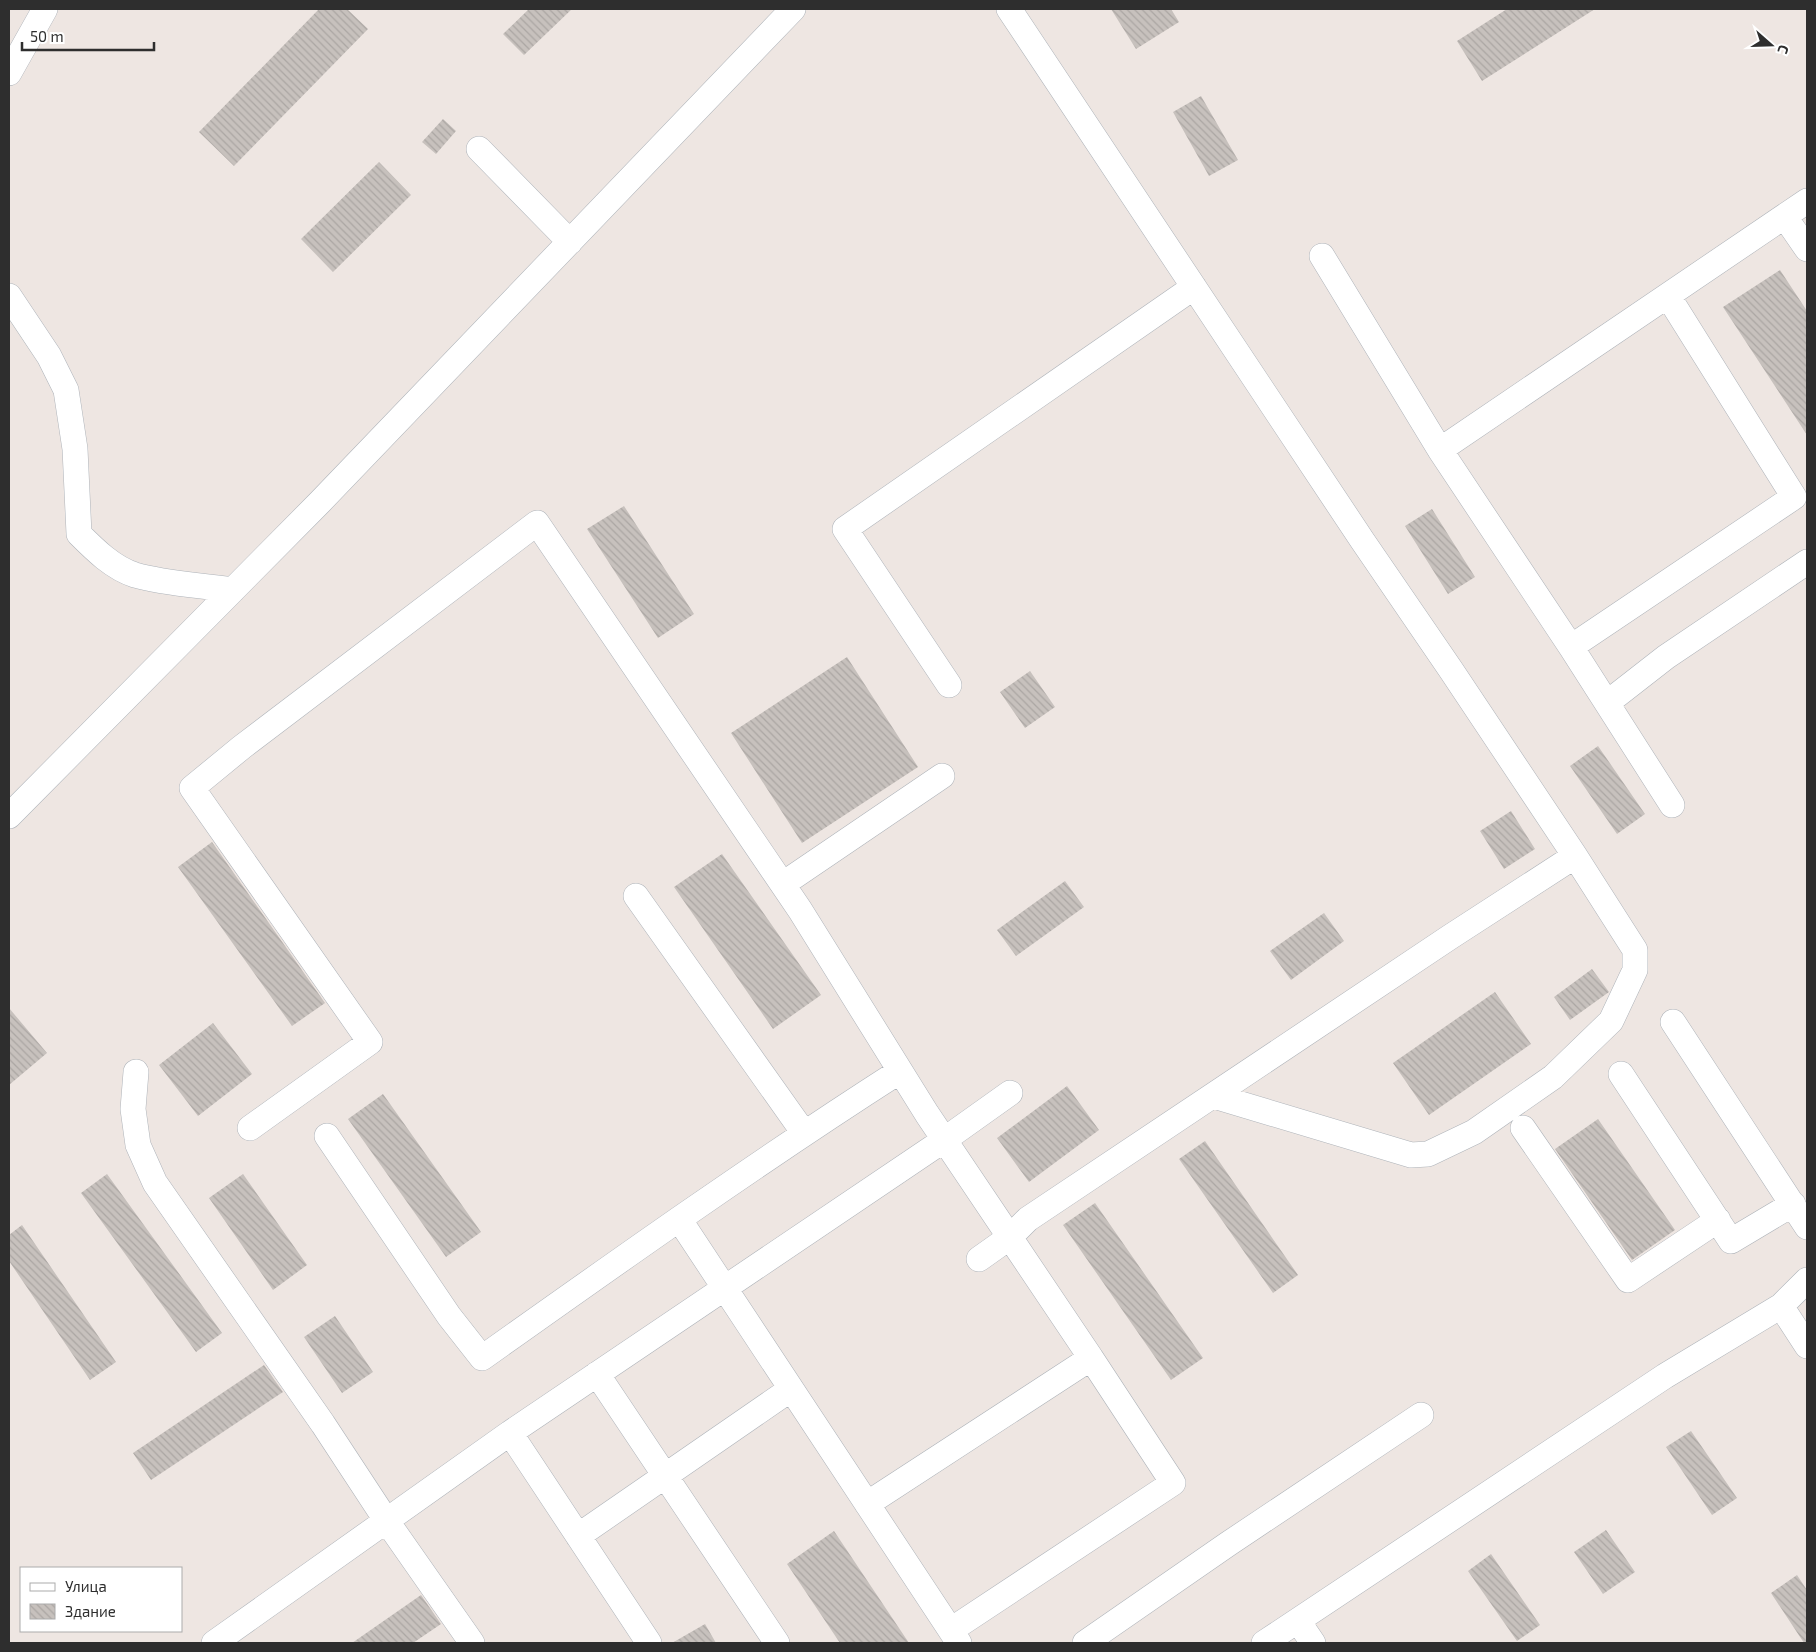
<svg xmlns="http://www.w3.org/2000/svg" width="1816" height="1652" viewBox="0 0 1816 1652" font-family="'Exo 2',sans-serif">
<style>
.building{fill:url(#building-back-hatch)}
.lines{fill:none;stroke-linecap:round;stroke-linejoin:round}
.minor-casing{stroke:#aeb3b9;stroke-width:26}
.minor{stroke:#fff;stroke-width:25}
</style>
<defs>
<pattern id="building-back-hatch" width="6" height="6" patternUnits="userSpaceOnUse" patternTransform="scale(1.25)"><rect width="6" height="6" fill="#c7c1bd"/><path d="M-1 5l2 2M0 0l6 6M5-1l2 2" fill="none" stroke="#aba6a3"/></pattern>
</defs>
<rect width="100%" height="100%" fill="#eee6e2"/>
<path class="building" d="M319,9h28l21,20 -134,137 -35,-34z
M529,9h43l-48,46 -21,-21z
M1111,9h60l8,13 -43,27z
M1507,9h88l-113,72 -25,-40z
M1201,96l37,64 -29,16 -36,-64z
M443,119l13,12 -20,23 -14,-12z
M379,162l32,33 -78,77 -32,-33z
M1780,270l27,41v124l-84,-128z
M624,506l70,108 -36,24 -71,-109z
M1432,509l43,68 -27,17 -43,-68z
M847,657l71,110 -116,76 -71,-110z
M1030,671l25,36 -30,21 -25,-36z
M1598,746l47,68 -28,20 -47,-68z
M1511,811l24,38 -31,20 -24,-38z
M212,842l113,161 -33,23 -114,-159z
M722,854l99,141 -48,34 -99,-142z
M1065,881l19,26 -68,49 -19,-26z
M1324,913l20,28 -53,39 -21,-29z
M1592,969l17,23 -39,28 -16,-23z
M1495,992l36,52 -102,71 -36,-52z
M9,1008l38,45 -38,32z
M213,1023l39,51 -54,42 -39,-51z
M1067,1086l32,44 -70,52 -32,-44z
M383,1094l98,138 -35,25 -98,-138z
M1598,1119l77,111 -43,30 -77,-111z
M1205,1141l93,134 -25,18 -94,-134z
M107,1174l115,159 -26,19 -115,-159z
M243,1174l64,91 -34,25 -64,-92z
M1095,1203l108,155 -32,22 -108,-155z
M22,1225l94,137 -26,18 -81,-119v-26z
M335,1316l38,56 -31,21 -38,-56z
M264,1365l19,27 -132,88 -18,-27z
M1691,1431l46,67 -25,17 -46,-68z
M1606,1530l29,42 -32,22 -29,-42z
M834,1531l75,112h-69l-53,-79z
M1491,1554l49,71 -23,16 -49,-70z
M1797,1575l10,15v53h-3l-33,-50z
M421,1595l20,29 -28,19h-61z
M705,1624l11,19h-44z"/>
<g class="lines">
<defs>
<path id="minor" d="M9,73l36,-64
M479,149l91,93
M1785,217l22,32
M1322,256l118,194 367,-249
M9,296l40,60 17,34 9,59 4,85c16,16 34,34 56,41 31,9 66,10 98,15
M1440,450l131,197 223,-150 -126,-201
M1571,647l101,158
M949,685l-104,-156 349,-242
M1607,703l59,-46 141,-95
M9,816l311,-314 473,-493
M783,884l159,-108
M636,896l168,237
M1673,1022l134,205
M136,1072l-3,37 5,36 17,38 168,241 63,96 86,123
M1621,1074l110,167 62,-37
M1214,1096l197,59 17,-1 46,-22 79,-55 58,-56 24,-51v-20l-60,-94
M250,1128l120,-86 -178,-254 50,-41 295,-224 263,387 127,204 164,244
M1523,1128l105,152 90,-60
M327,1136l122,180 33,42c138,-98 276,-196 418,-287
M679,1219l280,424
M979,1259l31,-22 18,-18 422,-282 125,-81 -124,-186 -89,-130 -353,-531
M1781,1306l26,40
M597,1374l180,269
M867,1504l224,-146 82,125 -222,147
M578,1536l213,-147
M1298,1621l15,22
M214,1643l296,-210
M649,1643l-139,-210 434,-293 66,-47
M1085,1643l143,-99 193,-129
M1264,1643l401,-267 116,-70 26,-26"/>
</defs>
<use href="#minor" class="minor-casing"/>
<use href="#minor" class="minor"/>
</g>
<rect width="1816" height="1652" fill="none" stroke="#2e2e2e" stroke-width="20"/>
<rect x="20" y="1567" width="162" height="65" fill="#ffffff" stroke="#ababab"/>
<rect x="30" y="1583" width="25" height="8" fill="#ffffff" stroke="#ababab"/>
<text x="65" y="1592" font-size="15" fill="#2e2e2e">Улица</text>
<rect x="30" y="1604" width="25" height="15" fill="url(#building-back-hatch)" stroke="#ababab"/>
<text x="65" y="1617" font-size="15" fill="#2e2e2e">Здание</text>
<g transform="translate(1771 45) rotate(110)" stroke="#ffffff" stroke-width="4" paint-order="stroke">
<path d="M0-4L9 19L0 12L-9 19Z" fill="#2e2e2e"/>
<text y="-8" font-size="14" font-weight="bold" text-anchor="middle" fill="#2e2e2e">С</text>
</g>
<path d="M22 42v8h132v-8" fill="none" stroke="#2e2e2e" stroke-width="2.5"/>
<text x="30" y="42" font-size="15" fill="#2e2e2e" stroke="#ffffff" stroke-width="4" paint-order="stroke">50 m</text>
</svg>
